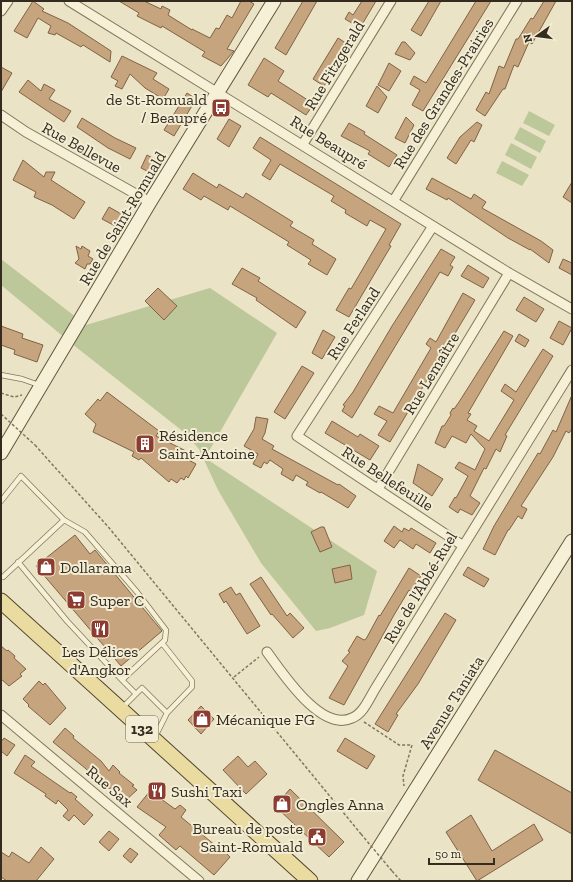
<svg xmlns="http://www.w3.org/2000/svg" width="573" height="882" viewBox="0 0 573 882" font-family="'Zilla Slab',serif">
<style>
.green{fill:#bcc79a}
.building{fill:#c5a47e;stroke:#806344}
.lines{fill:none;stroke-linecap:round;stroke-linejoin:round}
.lane-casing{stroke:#83765c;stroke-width:6}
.street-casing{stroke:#83765c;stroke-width:11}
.secondary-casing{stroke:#655740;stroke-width:15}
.primary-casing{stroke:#514430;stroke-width:17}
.path{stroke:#83765c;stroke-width:1.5;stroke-dasharray:3 2;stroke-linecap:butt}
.lane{stroke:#f6f0d7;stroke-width:4.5}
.street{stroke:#f6f0d7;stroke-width:9}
.secondary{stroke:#f6f0d7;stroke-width:13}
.primary{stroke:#eadca0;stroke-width:15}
.path-bridge{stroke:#83765c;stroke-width:1.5;stroke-dasharray:3 2;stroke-linecap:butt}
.labels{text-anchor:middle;stroke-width:4;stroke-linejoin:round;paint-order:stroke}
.shield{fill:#f2edd4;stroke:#6e6655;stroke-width:1}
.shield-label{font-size:15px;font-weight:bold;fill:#352c1f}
.street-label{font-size:16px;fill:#352c1f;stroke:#f2edd4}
.poi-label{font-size:16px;fill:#352c1f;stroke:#f2edd4;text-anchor:start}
</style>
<rect width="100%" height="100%" fill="#eae3c5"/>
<path class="green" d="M529,111l26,14 -6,11 -26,-13z
M520,127l26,14 -6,12 -26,-14z
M511,143l26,14 -6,12 -26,-14z
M502,161l27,14 -7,11 -26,-13z
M1,259l85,66 124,-37 67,45 -72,125 172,113 -13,44 -34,13 -14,3 -55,-68 -43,-73 -19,-41 -14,-16 -109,-86 -75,-62z"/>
<path class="building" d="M33,1l11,8 -2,2 26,12 43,28 -1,11 -27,-17 -2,2 -25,-14 -1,2 -7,-2 3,-7 -13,-8 -11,20 -13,-7z
M119,1h25l17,8 1,-3 8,4 -2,5 24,15v-1l18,9 6,-10 3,1 8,-14 5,3 9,-17h8l5,3 -27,45 7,2 -13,15 -19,-10 3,-4 -43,-26 -1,2 -24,-12 2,-3z
M303,1h14l-31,54 -11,-7z
M362,1h14l-16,27 -15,-9 4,-7 4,3z
M429,1h12l-20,35 -10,-6z
M476,1h15l-68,110 -11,-6 8,-15 -10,-6 4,-8 12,7z
M544,1h12l-24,43 -3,-2 -11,25 -4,-2 -9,24h-2l-18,27 -9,-6 10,-18 3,2 10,-28 5,2 12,-29h2l13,-21 2,1z
M338,38l11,7 -25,41 -11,-7z
M402,42h3l10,11 -5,7 -15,-6z
M122,56l35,17 -4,6 16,10 -6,10 -18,-11 -15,-14 -8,15 -7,-3 3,-5 -7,-4z
M264,58l20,13 -6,10 36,23 -8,11 -35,-22 -3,4 -20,-12z
M389,63l12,8 -12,20 -11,-6z
M1,67l11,6 -11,19z
M28,80l13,11 3,-7 11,6 -6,9 22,12 -7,11 -45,-30z
M377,86l10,11 -9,16 -12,-7z
M187,93l9,6 -22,37 -10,-6z
M406,117l8,8 -9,18 -10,-5z
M82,118l33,20 21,10 -6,11 -22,-11 -31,-21z
M229,119l12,7 -12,21 -12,-8z
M477,122l5,3 -8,17 -3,-2 -15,24 -9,-6 13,-21z
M349,123l16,9 -1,2 33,21 -8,12 -21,-13 2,-3 -29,-15z
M260,137l141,87 -12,21 2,1 -42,71 -13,-7 13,-22 2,1 35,-60 -16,-9 -3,6 -22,-13 1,-3 -15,-9 3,-5 -54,-32 -10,16 -8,-5 9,-15 -18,-12z
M147,155l11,6 -5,13 -12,-6z
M23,160l21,17 2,-5h9l-4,8 34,22 -11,17 -22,-14 -18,-8 2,-5 -23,-12z
M193,173l24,15 2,-4 24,14 3,-5 47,29 -3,4 24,14 -2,4 24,15 -9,16 -19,-11 3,-4 -24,-15 2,-3 -59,-36 -2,4 -24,-14 -3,4 -18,-11z
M432,178l39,21 3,-5 12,8 -4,6 59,33 12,9 -4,13 -19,-14v1l-22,-12 -60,-40 -1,2 -21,-11z
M572,182v21l-9,-6z
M109,207l14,8 -6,12 -15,-8z
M76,246l5,3 1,-3 8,5 -2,5 5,3 -3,5h-3l-2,5 -10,-6 4,-4z
M441,249l14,8 -5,8 3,2 -5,9 -8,-4 -88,146 -10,-7 3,-5 -2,-1 10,-13 39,-66z
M563,259l9,4v12l-13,-7z
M468,265l21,13 -6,10 -22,-12z
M242,268l18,10 -2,3 48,31 -10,16 -40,-28 1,-2 -25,-14z
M158,288l19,18 -13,14 -19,-19z
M463,293l12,7 -85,142 -12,-7 9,-14 -13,-7 5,-8 14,7 38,-65 -5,-4 4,-6 6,4z
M524,297l20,12 -8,13 -20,-12z
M559,321l13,7 -9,17 -13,-7z
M1,326l22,8 -1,4 21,7 -6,17 -23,-8 1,-4 -14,-5z
M323,330l12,7 -13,22 -10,-6z
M504,331l9,5 -45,77 3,1 -4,6 10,6 -3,5 15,10 25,-41 -13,-9 4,-7 11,8 27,-43 10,7 -48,79 2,1 -7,16 -4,-3 -10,20 -2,-1 -14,28 10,7 -8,12 -12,-6 -2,4 -9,-6 6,-10 1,1 12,-22 -13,-8 4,-6 16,8 10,-21 -14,-15 -5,9 -14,-7 -7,12 -10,-5 7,-17h2l7,-11 -1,-2 3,-5 1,1 5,-7z
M519,334l10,6 -4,7 -10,-6z
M302,366l12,7 -29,46 -11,-7z
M107,392l52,39 -3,5 34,17 -3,6 9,5 -8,14 -2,-2 -2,4 -3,-2 -4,5 -6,-4 -2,3 -28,-24 -2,2 -7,-4 2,-4 -41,-20 3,-8 -11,-10 13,-15 2,2z
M572,395v34l-3,4 -3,-2 -13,26 -32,49 6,3 -5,10 -4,-3 -9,14h-1l-13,25 -12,-6 11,-23 44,-73 2,1 13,-24 3,2z
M256,417l12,2 -3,14 -3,6 12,7 -2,3 66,36 1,-1 17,12 -8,12 -27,-16 -1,1 -14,-8 2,-3 -12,-7 -3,6 -12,-7 2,-5 -13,-9 -3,4 -3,-2 -3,6 -8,-4 5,-10 -14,-8 10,-17z
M332,421l26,16 2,-3 19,12 -9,14 -45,-27z
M418,464l25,15 -11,17 -19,-13z
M394,526l8,6 2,-4 5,3 2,-3 25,15 -6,10 -14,-9 -3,5 -13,-9 -6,8 -10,-7z
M321,527h3l8,20 -12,5 -9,-20z
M75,535l15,19 5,-4 67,81 -41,35 -85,-100z
M350,565l2,14 -17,4 -3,-14z
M468,567l21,12 -5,8 -21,-12z
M409,568l12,8 -10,15 -2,-1 -15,25 -50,90 -15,-7 19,-32 -6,-5 8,-9 -2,-1 9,-15 7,4 2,-1 13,-24 1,1z
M261,577l26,39 3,-3 14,15 -11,10 -21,-24 -1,1 -21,-31z
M231,587l5,8 4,-2 20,33 -13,8 -21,-33 -2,2 -5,-9z
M445,613l11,7 -38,64 -22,30 2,1 -10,17 -13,-8z
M1,646l6,5 1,-1 7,6 -1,2 12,11 -6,5 2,2 -13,10 -8,-7z
M39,681l4,4 2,-2 21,25 -16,17 -22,-19 1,-1 -6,-6z
M201,706l13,13 -13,15 -13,-14z
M65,728l9,8 -1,2 28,23 8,10 4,-6 7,7 -1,1 15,12 -2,1 5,4 -11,10 -15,-12 -5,1 -6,-5 -15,-16 -32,-26z
M4,738l11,7 -8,11 -6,-5v-9z
M345,738l30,18 -8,13 -30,-18z
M495,750l77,43v41l-94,-54z
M25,755l10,7 -4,4 39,27 1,-1 6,5 -2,2 18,16 -9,10 -10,-10 -5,6 -6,-5 5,-6 -10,-10 -2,4 -11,-8 1,-2 -32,-21z
M238,756l10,11 7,-6 12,13 -21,20 -23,-24z
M290,789l54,53 -15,15 -54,-51z
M150,791l25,18 5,-4 6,5 -5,7 35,29 2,-1 12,12 -16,18 -34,-29 -4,4 -17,-15 7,-8 -29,-20z
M471,815l21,36 42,-27 9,16 -66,41 -31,-49z
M109,831l10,8 -10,12 -10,-9z
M41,847l13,12 -18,22h-29l-6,-4v-25l8,5 3,-5 17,11z
M130,848l8,6 -7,9 -8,-7z"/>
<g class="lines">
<defs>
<path id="lane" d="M1,375l21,4 17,6
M1,501l20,-25 43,44 -61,57
M18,562l49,59 55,59 43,-40 1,-10 -29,-38 -52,-60 -21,-12
M162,643l30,38v6l-25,26
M136,694l6,-6 25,25 -12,24
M122,708l14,-14 -14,-14"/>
<path id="street" d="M69,1l440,272 63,36
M1,11l7,-10
M1,115l25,17 124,70
M303,144l88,-143
M394,200l123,-199
M433,226l-136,210 165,109
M378,489l131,-216
M267,652c15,20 54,81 85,66 11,-4 17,-19 23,-29l197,-319
M1,715l198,166"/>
<path id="secondary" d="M1,453l149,-251 124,-201
M358,881l214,-340"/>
<path id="primary" d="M1,601l309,280"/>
</defs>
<use href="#lane" class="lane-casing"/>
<use href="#street" class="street-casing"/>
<use href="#secondary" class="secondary-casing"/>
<use href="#primary" class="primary-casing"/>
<path class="path" d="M1,393l13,4 8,-2
M35,445l75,84 251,305
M234,677l25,-20
M364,722l35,23h13l-9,31 1,10
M392,871l9,10"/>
<use href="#lane" class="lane"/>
<use href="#street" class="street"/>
<use href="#secondary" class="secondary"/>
<use href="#primary" class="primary"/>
<path class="path-bridge" d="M1,414l34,31
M361,834l31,37"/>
</g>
<defs>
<symbol id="bus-square" viewBox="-11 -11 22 22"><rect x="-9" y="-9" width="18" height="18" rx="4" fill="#8d3c32" stroke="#f2edd4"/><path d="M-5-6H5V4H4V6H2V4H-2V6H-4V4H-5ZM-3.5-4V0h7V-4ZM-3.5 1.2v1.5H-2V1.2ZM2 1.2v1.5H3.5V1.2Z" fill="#fff"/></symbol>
<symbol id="building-square" viewBox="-11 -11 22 22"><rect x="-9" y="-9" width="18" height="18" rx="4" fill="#8d3c32" stroke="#f2edd4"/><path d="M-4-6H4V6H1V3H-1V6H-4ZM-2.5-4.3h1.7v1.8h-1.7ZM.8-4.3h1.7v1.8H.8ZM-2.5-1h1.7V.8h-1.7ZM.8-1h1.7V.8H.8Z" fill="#fff"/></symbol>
<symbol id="shop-square" viewBox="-11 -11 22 22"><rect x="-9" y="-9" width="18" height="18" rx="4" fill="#8d3c32" stroke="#f2edd4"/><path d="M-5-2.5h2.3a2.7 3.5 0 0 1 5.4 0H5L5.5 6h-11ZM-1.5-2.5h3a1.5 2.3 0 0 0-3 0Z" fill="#fff"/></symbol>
<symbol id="supermarket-square" viewBox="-11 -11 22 22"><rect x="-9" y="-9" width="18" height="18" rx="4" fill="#8d3c32" stroke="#f2edd4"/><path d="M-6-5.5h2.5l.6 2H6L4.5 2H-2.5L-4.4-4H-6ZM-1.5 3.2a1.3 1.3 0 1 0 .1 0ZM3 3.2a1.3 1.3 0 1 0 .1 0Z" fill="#fff"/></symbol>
<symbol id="restaurant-square" viewBox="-11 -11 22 22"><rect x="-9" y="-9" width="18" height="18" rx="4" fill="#8d3c32" stroke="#f2edd4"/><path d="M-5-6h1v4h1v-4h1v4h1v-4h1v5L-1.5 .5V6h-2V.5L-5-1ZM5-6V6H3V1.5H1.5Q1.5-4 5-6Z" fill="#fff"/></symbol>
<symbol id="civic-square" viewBox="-11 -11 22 22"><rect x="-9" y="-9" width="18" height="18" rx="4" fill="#8d3c32" stroke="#f2edd4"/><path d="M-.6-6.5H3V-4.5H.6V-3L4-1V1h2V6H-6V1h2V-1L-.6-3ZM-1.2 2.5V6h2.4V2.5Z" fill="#fff"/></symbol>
</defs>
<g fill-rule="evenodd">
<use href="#bus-square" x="210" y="97" width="22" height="22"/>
<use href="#building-square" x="134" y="433" width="22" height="22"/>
<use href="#shop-square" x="35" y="556" width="22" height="22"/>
<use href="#supermarket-square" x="65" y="589" width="22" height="22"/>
<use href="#restaurant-square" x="89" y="618" width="22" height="22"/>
<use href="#shop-square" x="191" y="708" width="22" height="22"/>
<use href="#restaurant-square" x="146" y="780" width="22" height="22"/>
<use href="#shop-square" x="271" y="793" width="22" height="22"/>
<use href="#civic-square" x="306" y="826" width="22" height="22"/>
</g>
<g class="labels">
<rect class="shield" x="126" y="716" width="32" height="26" rx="3"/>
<g class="shield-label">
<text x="142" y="734">132</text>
</g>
<g class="street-label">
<text transform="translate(334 65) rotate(-59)" y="6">Rue Fitzgerald</text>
<text transform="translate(443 93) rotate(-58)" y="6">Rue des Grandes-Prairies</text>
<text transform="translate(329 142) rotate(32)" y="6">Rue Beaupré</text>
<text transform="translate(82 147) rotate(29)" y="6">Rue Bellevue</text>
<text transform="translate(122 218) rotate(-59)" y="6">Rue de Saint-Romuald</text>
<text transform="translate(353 323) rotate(-57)" y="6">Rue Ferland</text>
<text transform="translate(431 373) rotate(-59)" y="6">Rue Lemaître</text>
<text transform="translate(388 478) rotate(33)" y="6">Rue Bellefeuille</text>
<text transform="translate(420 587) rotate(-59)" y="6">Rue de l'Abbé-Ruel</text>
<text transform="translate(451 702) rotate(-58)" y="6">Avenue Taniata</text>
<text transform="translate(110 786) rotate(40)" y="6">Rue Sax</text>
</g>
<g class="poi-label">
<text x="207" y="105" text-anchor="end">de St-Romuald<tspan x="207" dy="18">/ Beaupré</tspan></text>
<text x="159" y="441">Résidence<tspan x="159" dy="18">Saint-Antoine</tspan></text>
<text x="60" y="573">Dollarama</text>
<text x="90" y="606">Super C</text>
<text x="100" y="657" text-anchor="middle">Les Délices<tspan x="100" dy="18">d'Angkor</tspan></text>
<text x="216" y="725">Mécanique FG</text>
<text x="171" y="797">Sushi Taxi</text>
<text x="296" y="810">Ongles Anna</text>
<text x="303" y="834" text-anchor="end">Bureau de poste<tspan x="303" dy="18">Saint-Romuald</tspan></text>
</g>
</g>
<rect width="573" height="882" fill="none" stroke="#352c1f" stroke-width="4"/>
<g transform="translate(537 36) rotate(256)" stroke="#f2edd4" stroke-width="3" paint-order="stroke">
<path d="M0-3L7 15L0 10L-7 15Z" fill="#352c1f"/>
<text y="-6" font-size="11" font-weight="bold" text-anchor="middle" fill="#352c1f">N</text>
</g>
<path d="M429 858v6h65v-6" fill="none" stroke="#352c1f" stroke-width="2"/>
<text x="435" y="858" font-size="12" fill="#352c1f" stroke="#f2edd4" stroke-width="3" paint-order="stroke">50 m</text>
</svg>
